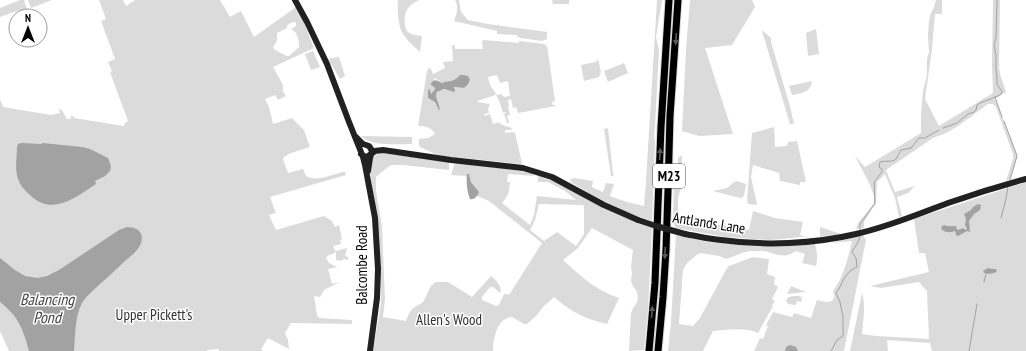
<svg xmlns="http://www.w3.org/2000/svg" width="1026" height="351" viewBox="0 0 1026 351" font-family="'PT Sans Narrow',sans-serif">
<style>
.green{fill:#dbdbdb;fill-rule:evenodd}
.water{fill:#a2a2a2}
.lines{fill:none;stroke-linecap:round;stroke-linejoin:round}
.stream{stroke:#a2a2a2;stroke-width:1}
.highway-casing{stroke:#dbdbdb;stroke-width:9}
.secondary{stroke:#212121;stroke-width:6}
.highway{stroke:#000;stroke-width:7}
.secondary-bridge{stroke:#212121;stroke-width:6}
.oneway{fill:#595959}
.labels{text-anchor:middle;stroke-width:3;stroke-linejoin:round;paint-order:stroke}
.shield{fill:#fff;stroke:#4c4c4c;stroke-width:1}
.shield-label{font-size:14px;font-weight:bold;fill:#000}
.street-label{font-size:15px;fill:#000;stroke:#fff}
.park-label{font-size:15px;fill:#323232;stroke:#fff}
.water-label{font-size:16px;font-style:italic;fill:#434343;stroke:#fff}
</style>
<rect width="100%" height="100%" fill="#fff"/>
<path class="green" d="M20,0h4l3,9 -6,2 -1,-1 -20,7v-9z
M28,0h24l-21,8z
M99,0h24l3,6 9,-6h85l10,17 11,-6 13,26 42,-30 6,11 12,30 -41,19 10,18v6l3,5 -8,4 -3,-5 -10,4 4,8 4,17 19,-6 12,12 6,17 -19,6 -7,4 -1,2 5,14 15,-4 3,7c9,6 26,-1 36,-4h3l1,3 -76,22 6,16 -7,2 7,15 48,-14 8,5 3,6 4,-2 3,14 -2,1 1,4 -8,2 3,6c-3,3 -8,2 -10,6l3,5 8,4 -9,2 4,15 8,-2 -16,8 -4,7 -6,-1 3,19 2,3 33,2v4l-61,-1 -6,10 3,7 1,9 -21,-11 -7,11 2,2h-44l-1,-2 -11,1v1h-198l-9,-20v-232l3,8 48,8 9,-2 -1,-4h2l6,10h4l-1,-2 4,-1v2l50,8 1,-3 3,-2 -18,-49 2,-1 -4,-9 7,-3 -14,-38 5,-2zM294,22h2v4l-5,3c7,3 8,12 8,18l-10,9h-2l-12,-6 -2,-3 4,-6v-8l10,-5v-2l3,-3z
M398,0h21c-3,2 -8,4 -10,7 -4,5 -5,10 -4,16 0,11 7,12 17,13l-2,16c-5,-5 -13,-11 -17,-18 -5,-7 -6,-26 -5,-34z
M455,0h4l2,12 7,8 20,4 59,8v7l-5,2 -22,-3 -4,-3 -19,-1v-3l-43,-10c3,-8 5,-14 1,-21z
M552,0h17v4h-16z
M657,0h5l-6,37 3,13 -4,76 -1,9 1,6 -3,80c-29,-9 -55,-23 -80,-38l-2,-2 1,-2 3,-1 19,3 -1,6 11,5 3,-9 8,1 -4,12 17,6 17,4 2,-25z
M690,0h62l3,7 -23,38 -27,3 28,86 -34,2 -17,-5 4,-81z
M936,0h6v14h-7l-3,35 -7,50 14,27 54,-33 -1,-29 1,-64h7l-1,67 1,7 6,18 -11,7 22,55v4l-7,21 -4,2 7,-22v-5l-17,-47 -3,-3h-5l-30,22 -12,7 -13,5 -47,32 9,22 20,-6 -7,7 -11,4 5,19 -3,1 -4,-19 -10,-24 -8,8 -1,22 -4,5 -8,13v6l-8,1 2,-6 16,-19v-8l-4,-11 -15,-29 10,11 56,-34v-18l2,-24 4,-16v-16l2,-7 -1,-16 1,-16 2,-7 3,-6z
M816,29l3,25 -11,2 -2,-23z
M762,31h1l8,7v4l19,64 4,18h-4z
M483,40l36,3v-2l25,3 3,2 8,55 -3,1 1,3h3v1l-38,7 -2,-6 -3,1 -2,-9 -3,1 1,7h-1l2,8 -3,1 2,7h-2l-3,-9 2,-1 -1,-1 -2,1c-2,-6 -3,-12 -7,-18l5,-1 3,3 6,-1 -2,-15 -8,2 -3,-8 -9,2 2,8 6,9 -3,2 -16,5 1,1 12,2 -2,5 1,4 -5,1 1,2 5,-2 3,10 6,-2v2l2,-1 1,2 10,3 -1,2h-6v3l8,-1 2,1 7,30 -1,1 -78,-8 -8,-2 -15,-7 -1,-2v-6l9,-1 7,-4c-4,-7 -9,-8 -17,-8l9,-55 3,-4 3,7 12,-6 -2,-6 10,-1 -1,-16h3v4h28l-1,-7zM460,75h2l6,1 2,5 -2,5c-5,4 -10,-1 -15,2l2,3c-7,2 -16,-7 -19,5l3,8 1,6 -5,-8 -7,-4v-7l2,-2 1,4 1,1 3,-5v-1l-4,-3 1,-3 3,-4 7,5c8,-2 12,0 18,-8z
M313,51l7,16 -9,3 -6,-16z
M339,57l6,19 -5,3 -12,-20 4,-1z
M598,59l3,13 -2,5 -15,4 -3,-16 15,-3z
M624,63l4,10 -20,9 -4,-11z
M812,81c-2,12 -10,12 -20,14l-3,-9z
M774,127l1,20 12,-1 1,-4 9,-1 9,41h-6v3l-20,-4 -1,-8 -26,-8 -2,12 6,27 -1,1 -8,-1 -1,-3 5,-68z
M608,128l5,46 1,2h-3l-7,-47z
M361,136l51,1v7c-14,0 -41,3 -51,-8z
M381,153l68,9v8l-46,-5h-11l-4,2 -12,10v14l6,36 3,72 -2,18 23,4c2,-6 4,-11 9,-14 3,-2 6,-3 8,-5 5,-7 5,-16 13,-20h12l24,15 19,-21c4,3 12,11 9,17l-7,-6h-3l-8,10v3l14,6 3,-1 5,-11h2l3,1 33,-52 -53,-42 -12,-5 2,-4 -8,-10 -2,-7 -1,-1 -1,3 -1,-1 -15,-1 3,-10 3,-2 52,6 22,4 4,3 -27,-2 -1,8h3c-1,10 -1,13 -8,21l28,22 4,-10 3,-19 39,4 -11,-9 -17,-9h-10v-7l6,1 66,34 18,9 24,9 -4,81 -4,41 -15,1 2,-38 2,-5 3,-4 2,-5 -1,-7 -4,-6 -2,-5 1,-8 -1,-6 2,-17 -41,-22 -14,20 -15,12c18,16 33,31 56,38l-12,26c-22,-5 -36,-12 -53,-27l-10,9 -7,9 -10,9h-3l-12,-7c-15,1 -19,22 -19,34h-120l8,-48v-12l-3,-64 -8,-55 3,-14 3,-3zM539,204l44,1 1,1v28l-8,12 -19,-14 -13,9 -14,-11 5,-10z
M682,155l-1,33 -3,10v20l71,12 4,-19 22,7 28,4 -3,13 3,1h6l-26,3 -15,1 -43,-3 -49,-9 -3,-5 1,-40 3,-2 1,-3v-20z
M737,181l9,3 -2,12 -3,2 -5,-1 -23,-6 14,-3 7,-6z
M1026,182v169h-94l-2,-8 -43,-3 1,11h-38l12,-58c4,12 1,28 0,41l14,2 53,3 -2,-48 -8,-9 -38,6 -11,-2 59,-14 -4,-19h-6l-5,-34z
M820,227l21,7 -21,3z
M676,235l32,7 22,2h85c2,7 3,15 1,22l-14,-3 3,-9 -9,-3c-12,9 -21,2 -33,0 -5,0 -9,0 -13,0 -9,1 -16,6 -24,8l-7,-3 -18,-3 -3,1 -11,9 -4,7 -4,54 14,2 7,-8 27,-50 2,-2 24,-9 16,2 -2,15 8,3 -1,7 4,3 -6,12 3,2 -2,3h-1l1,2 -15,27c-13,-6 -31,-3 -45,-2l-10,20h-35l3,-29z
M863,235l3,5 -22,111h-90l6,-13 3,1 5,-13 -2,-1 7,-13 19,5 2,-4 17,5 6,-18c5,1 14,5 17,-2 1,-2 -1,-4 -1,-7 11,-15 15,-33 19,-50l-21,2z
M347,248l-2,8 3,1v3l-5,-1 -1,2 -6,-1v-9z
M791,286l15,6 -19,2z
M800,296l2,2 -1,4 -4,-1 -1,4 -8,-1 -2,-3c1,-6 9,-5 14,-5z"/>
<path class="water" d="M460,75h4l4,1 2,4 -2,5 -4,3 -8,-1h-2l1,4 -1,1 -10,-3 -7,3 -1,4 3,9 1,5h-1l-4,-8 -7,-4v-8l2,-1 1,5 4,-5v-1l-4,-3v-2l3,-3 2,1v-1l6,3c8,-3 11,0 18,-8z
M21,143l20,1 2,-1 39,4 8,2 18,9 2,5 1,4 -1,4 -5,5 -10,5 1,3c-20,13 -44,33 -66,11 -6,-5 -12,-12 -13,-20 -2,-8 0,-20 0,-28l1,-3z
M467,174h2l2,8 8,10c-1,3 -4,8 -9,7 -3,-7 -4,-17 -3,-25z
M978,204l3,1 -1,5 -6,4 -5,7 1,11 -3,-1 -9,5 -2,-1 -1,-4c-6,2 -9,2 -14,-2l1,-3 2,-1 3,1h9l1,4 4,-1 2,-1 3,2 1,-1 -2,-4 1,-6 -2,-5 7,-4 2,-3z
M127,227c13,0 19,9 12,20 -3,5 -8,9 -13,13 -8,8 -16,15 -25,23 -6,6 -14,12 -19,20 -7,12 -7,34 -8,48h-45c-6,-22 -10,-34 -29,-49v-44l15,12 10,6 13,2 9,-2 12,-6 60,-40z
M988,268l4,1h4l1,3 -8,2 -5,-1 -1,-2z
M790,345l6,2 2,4h-13l1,-4z"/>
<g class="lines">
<path class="stream" d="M995,97l7,20
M1004,121l13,35 -7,24
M943,128l14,-5 11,-9 6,-2 2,-2 1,-5 3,-2 13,-5 7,-3 2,-3 -1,-2 -3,-4 -1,-3v-6l-1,-7v-15l-2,-10 2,-7 1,-38
M1001,218l5,-19 2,-13
M860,230v-6l15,-21 -1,-21 8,-10v-3l-3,-2 1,-5c5,-2 12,1 16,-3 2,-3 3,-6 5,-9l10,-2 8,-10h6l14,-8
M984,282l2,-8
M831,351l6,-11 6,-4v-19l-3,-15 -4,-9c5,-6 7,-15 13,-21 2,-2 6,-4 8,-5l-1,-9 -4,-6 7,-12 1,-5
M969,351l8,-47"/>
<defs>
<path id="highway" d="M649,351l6,-68 6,-156 8,-127
M658,351l5,-54 3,-47 2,-60 2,-74 8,-116"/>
</defs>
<use href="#highway" class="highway-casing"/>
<path class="secondary" d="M295,0l12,22 20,42 22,58 14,35 2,8 10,53 3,51 -1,29 -7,53
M355,136l8,8 6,2 2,3 1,3 -2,6 -2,13
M361,154l3,2 3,1 8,-6 8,-1 68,10 72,8 13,4 16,5 52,28 34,15
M685,234c12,2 24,5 36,6 43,6 93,4 135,-6 32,-7 62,-20 92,-31 26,-9 52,-17 78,-24"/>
<use href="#highway" class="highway"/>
<path class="secondary-bridge" d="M638,220l18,6 29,8"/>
</g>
<defs><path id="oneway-solid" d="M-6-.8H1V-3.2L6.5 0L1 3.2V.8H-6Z"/></defs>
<g class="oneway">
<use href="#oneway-solid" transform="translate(676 39) rotate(94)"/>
<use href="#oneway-solid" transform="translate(660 154) rotate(-87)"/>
<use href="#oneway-solid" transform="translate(665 253) rotate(93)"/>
<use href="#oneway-solid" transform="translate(652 312) rotate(-85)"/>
</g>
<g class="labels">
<rect class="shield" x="653" y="164" width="32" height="24" rx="3"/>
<g class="shield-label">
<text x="669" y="181">M23</text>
</g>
<g class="street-label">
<text transform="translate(709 223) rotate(9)" y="5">Antlands Lane</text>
<text transform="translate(362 265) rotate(-90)" y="5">Balcombe Road</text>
</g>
<g class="park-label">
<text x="154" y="320">Upper Pickett's</text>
<text x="449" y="325">Allen's Wood</text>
</g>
<g class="water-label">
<text x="47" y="305">Balancing<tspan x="47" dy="18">Pond</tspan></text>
</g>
</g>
<g transform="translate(28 28)"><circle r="19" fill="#ffffff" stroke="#999999"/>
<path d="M0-3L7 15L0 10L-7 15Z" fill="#000000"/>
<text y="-6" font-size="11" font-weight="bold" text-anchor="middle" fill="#000000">N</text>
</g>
</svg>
